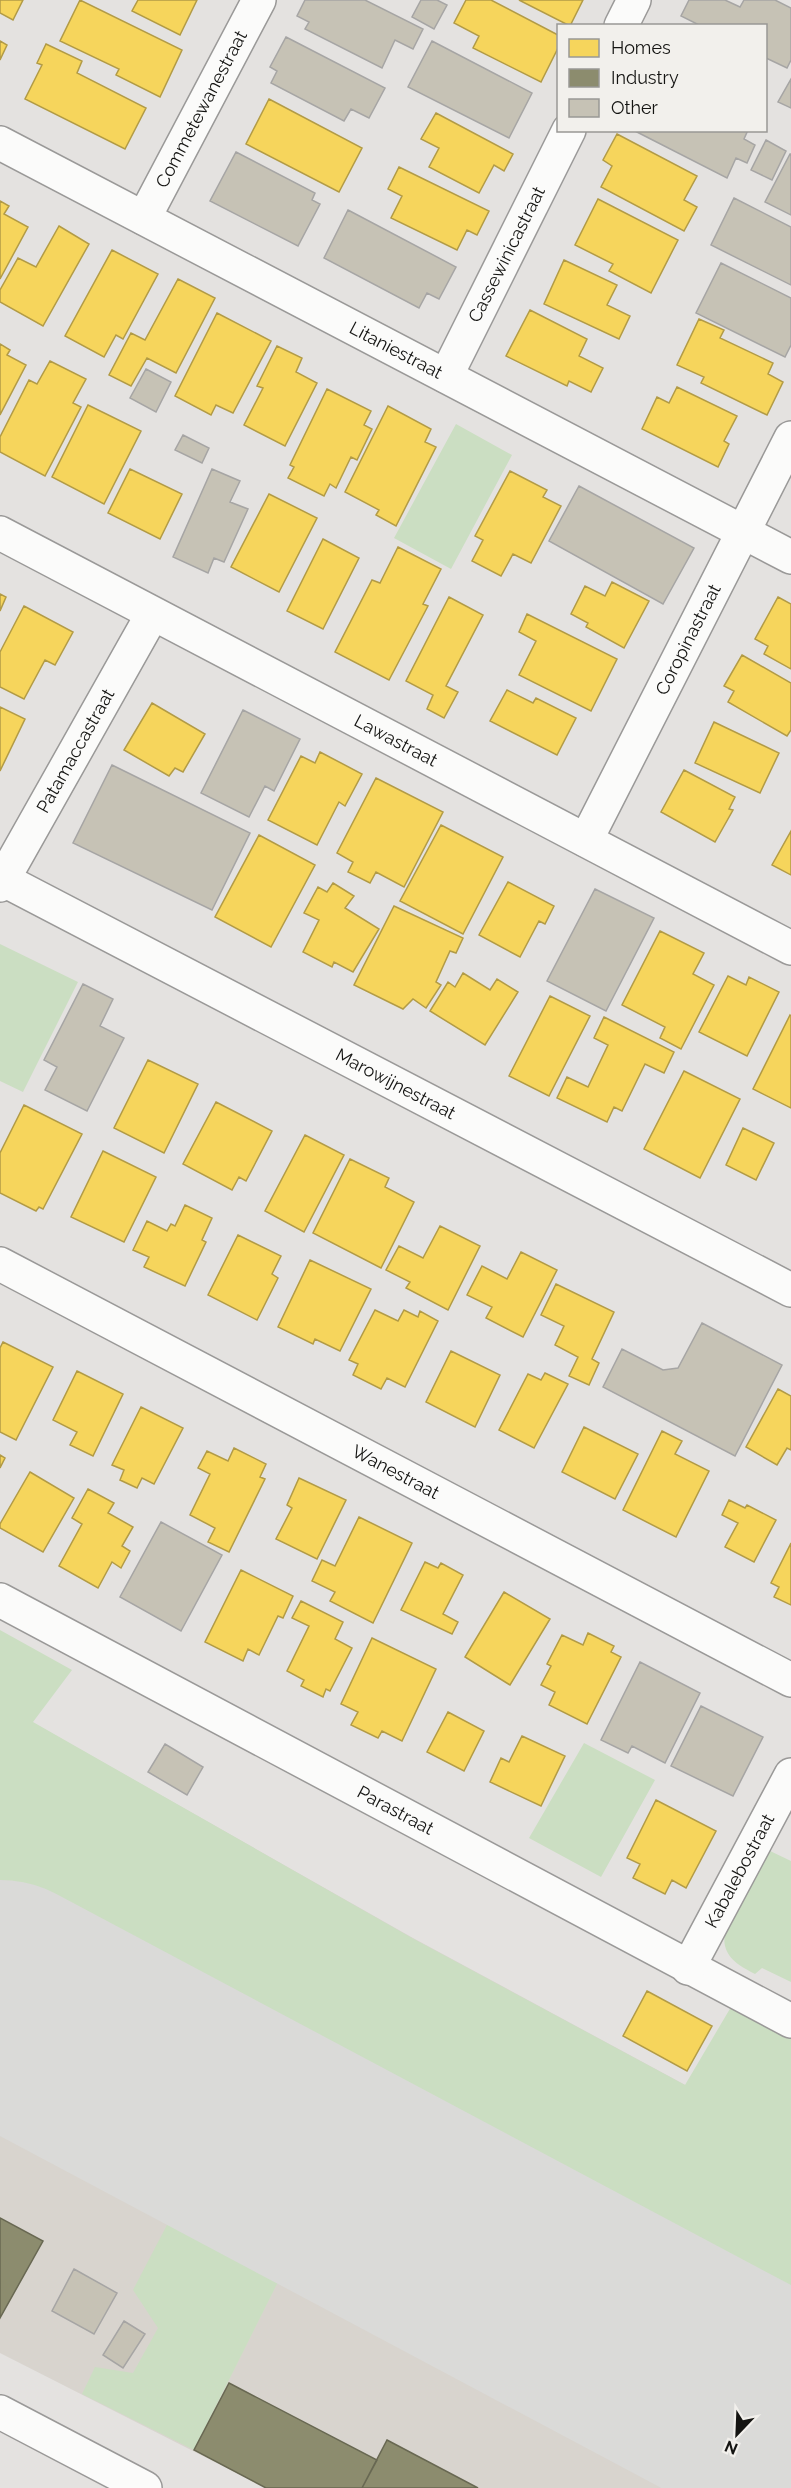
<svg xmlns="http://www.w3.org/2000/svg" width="791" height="2488" viewBox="0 0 791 2488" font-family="Raleway,sans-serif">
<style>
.built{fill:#d8d4ce}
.green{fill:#cbdec2}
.homes{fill:#f6d55c;stroke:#b29b46;stroke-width:1.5}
.industry{fill:#8c8c6e;stroke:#686852;stroke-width:1.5}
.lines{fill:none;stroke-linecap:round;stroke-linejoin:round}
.runway{stroke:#dadad8;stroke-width:240}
.building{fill:#c6c2b5;stroke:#a6a5a4;stroke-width:1.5}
.minor-casing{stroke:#9a9998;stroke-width:36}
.minor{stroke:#fbfbfa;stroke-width:33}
.labels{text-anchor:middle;stroke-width:6;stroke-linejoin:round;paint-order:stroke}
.street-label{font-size:18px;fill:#141412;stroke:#f2f0ec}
</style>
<rect width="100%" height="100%" fill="#e4e2e0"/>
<path class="built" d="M0,1704l413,234 378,204v346h-525l-266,-135z"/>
<path class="green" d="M456,424l56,31 -61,114 -57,-31z
M0,944l78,38 -55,110 -23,-11z
M0,1630l72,40 -39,52 379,216 273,147 46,-78 60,31v273l-791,-423z
M584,1743l71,37 -54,97 -72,-39z
M768,1850l23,11v121l-29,-14 -7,6c-13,-7 -26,-13 -30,-28 -6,-22 31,-76 43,-96z
M192,2177l110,57 -108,216 -112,-56 13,-27 38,6 25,-45 -25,-38z
M679,2423l112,62v3h-104l-16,-28z"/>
<path class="homes" d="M0,0h23l-10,20 -13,-7z
M80,0l102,50 -22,47 -44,-22 3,-6 -59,-28z
M138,0h59l-17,35 -48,-24z
M466,0h25l67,35v13l-17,34 -68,-34 6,-12 -25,-13z
M519,0h64l-13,26z
M0,41l7,4 -7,15z
M46,44l36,17 -5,12 69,35 -21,41 -100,-50 17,-34 -5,-2z
M269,99l93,49 -23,44 -93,-48z
M436,113l77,41 -9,17 -10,-6 -15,28 -50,-26 10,-19 -18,-9z
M617,134l80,42 -13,24 13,7 -13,24 -83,-44 11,-21 -9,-6z
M399,167l90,44 -12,24 -10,-5 -10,20 -66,-32 11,-22 -14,-7z
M598,199l80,41 -27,53 -42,-22 4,-7 -38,-19z
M0,201l9,5 -5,8 24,13 -28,52z
M59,226l30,18 -46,82 -43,-24v-12l18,-32 18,9z
M112,250l46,24 -35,65 -7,-4 -12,22 -39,-21z
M564,260l53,25 -10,20 23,11 -11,23 -75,-35z
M178,279l37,19 -39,75 -29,-15 -16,28 -22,-11 22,-42 14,7z
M530,310l57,29 -8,17 24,12 -12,24 -22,-11 -2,5 -61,-30z
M217,313l54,28 -38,72 -17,-8 -5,10 -36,-19z
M699,319l25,11 -4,8 53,25 -5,11 15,8 -16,33 -66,-32 3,-6 -27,-12z
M0,344l10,6 -3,5 19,10 -26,50z
M277,346l25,12 -6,14 21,11 -32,63 -41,-21 19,-37 -6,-2z
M50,361l36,18 -13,24 8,4 -36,69 -45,-24v-15l29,-57 8,4z
M677,387l60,29 -13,25 5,3 -11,23 -76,-38 15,-32 12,6z
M327,389l44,22 -7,14 8,4 -15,31 -6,-3 -15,31 -6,-4 -6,12 -36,-18 6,-11 -4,-2z
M88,405l53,26 -37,73 -52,-27z
M388,406l43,23 -6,13 11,5 -40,79 -20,-11 3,-5 -34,-18z
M130,469l52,25 -22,45 -52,-26z
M510,471l37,19 -4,7 18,9 -30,57 -18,-9 -12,22 -29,-15 11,-21 -8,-4z
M269,494l48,24 -38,74 -48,-25z
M323,539l36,19 -36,71 -36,-18z
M398,547l43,22 -18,35 5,2 -39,74 -54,-28 37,-72 8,3z
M612,582l37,19 -25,47 -38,-21 2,-4 -17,-9 14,-28 20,10z
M0,594l6,3 -6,14z
M449,597l34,18 -37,71 12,6 -14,26 -17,-9 6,-14 -27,-14z
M778,597l13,7v65l-27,-15 4,-8 -13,-7z
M24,606l49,26 -18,33 -10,-5 -21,39 -24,-12v-35z
M527,614l90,45 -26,52 -72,-36 17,-34 -17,-9z
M742,655l49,28v47l-4,6 -59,-34 6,-11 -10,-5z
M507,690l26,13 3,-5 40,20 -19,37 -67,-34z
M152,703l53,31 -22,38 -8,-4 -6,8 -45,-26z
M0,707l25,12 -25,52z
M714,722l65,31 -19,40 -65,-30z
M320,752l42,22 -17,32 -6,-4 -22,43 -49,-25 33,-64 14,7z
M684,770l51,27 -6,12 4,1 -18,32 -54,-30z
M376,778l67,34 -39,75 -28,-15 -6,11 -22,-11 5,-10 -16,-9z
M441,825l62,32 -40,77 -63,-33z
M791,831v44l-19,-10z
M259,835l56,30 -44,82 -56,-30z
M508,882l46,24 -9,18 -6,-3 -19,36 -41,-22z
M333,883l21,13 -9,12 34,21 -26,43 -19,-10 -2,5 -29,-15 16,-32 -15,-7 14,-26 9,5z
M394,906l69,32 -7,15 -6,-2 -14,31 5,3 -15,23 -13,-9 -10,10 -49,-24z
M660,931l44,22 -11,21 21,11 -33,64 -21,-11 5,-11 -43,-22z
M463,973l27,17 7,-11 21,13 -33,53 -55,-34 18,-29 7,5z
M728,976l18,9 3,-8 30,15 -32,64 -48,-24z
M550,996l40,20 -41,80 -40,-20z
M790,1015l1,1v92l-38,-19z
M604,1017l70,35 -10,21 -19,-9 -23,47 -8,-4 -7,15 -50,-24 10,-21 21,10 20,-42 -14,-7z
M148,1060l50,24 -34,69 -50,-25z
M684,1071l56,28 -40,79 -56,-29z
M216,1102l56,29 -26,50 -7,-4 -7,13 -49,-26z
M24,1105l58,29 -39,75 -4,-2 -3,4 -36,-18v-40z
M743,1128l31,15 -18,37 -30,-15z
M305,1135l39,20 -40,77 -39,-21z
M103,1151l53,26 -32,65 -53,-25z
M350,1159l39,19 -4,9 29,15 -33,66 -68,-35z
M185,1205l27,13 -10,22 4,2 -21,44 -41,-19 5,-10 -16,-7 14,-29 20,10 4,-7 4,2z
M440,1226l40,20 -32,64 -42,-22 4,-6 -24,-12 13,-24 24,12z
M238,1235l43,21 -9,18 6,4 -21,42 -49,-25z
M521,1252l36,18 -34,67 -37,-19 6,-11 -25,-12 15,-29 25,13z
M310,1260l61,29 -31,62 -25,-12 -2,5 -35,-17z
M556,1284l58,28 -22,47 7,4 -10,22 -20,-9 9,-19 -23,-12 9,-19 -23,-11z
M375,1310l23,11 6,-11 14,7 2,-6 18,10 -33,66 -18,-9 -6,11 -28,-14 5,-11 -9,-4z
M3,1342l50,25 -37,73 -16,-8v-84z
M451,1351l49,24 -25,52 -49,-25z
M77,1371l46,23 -30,62 -23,-11 7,-13 -24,-12z
M545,1373l23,11 -34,64 -35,-18 29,-56 13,6z
M778,1389l13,7v54l-4,-2 -10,17 -31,-18z
M141,1407l42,21 -29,56 -12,-6 -5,10 -17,-8 4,-10 -12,-5z
M584,1427l54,27 -23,45 -53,-27z
M662,1431l20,10 -7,13 34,17 -33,66 -53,-27z
M234,1448l32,16 -6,13 5,2 -36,73 -21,-10 7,-14 -25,-13 20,-41 -12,-6 9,-17 21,10z
M0,1455l5,3 -5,10z
M30,1472l44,26 -31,54 -43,-24v-4z
M299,1478l47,22 -29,59 -41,-20 16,-31 -5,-3z
M88,1489l26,14 -6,10 25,14 -11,19 8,5 -9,17 -9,-6 -14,26 -39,-22 23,-42 -10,-6z
M729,1500l16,8 2,-3 29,15 -22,42 -29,-15 13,-24 -16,-8z
M359,1517l53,26 -39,80 -43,-22 5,-9 -23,-11 10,-21 13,6z
M791,1543v62l-17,-8 5,-10 -8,-4z
M425,1562l13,6 3,-5 22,12 -20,39 15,8 -6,12 -51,-24z
M241,1570l52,26 -10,22 -5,-2 -19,39 -11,-6 -5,12 -38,-19z
M504,1592l46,27 -40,66 -45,-28z
M301,1601l42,21 -8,17 17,9 -22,43 -4,-2 -3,8 -22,-11 3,-6 -17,-9 22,-45 -17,-8z
M588,1633l26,13 -3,6 10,5 -34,67 -38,-19 6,-13 -14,-7 10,-19 -4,-2 15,-29 21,10z
M372,1638l64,31 -34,72 -20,-10 -4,7 -27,-13 7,-13 -17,-8z
M448,1712l36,19 -20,40 -37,-19z
M522,1736l43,20 -24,50 -51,-24 11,-24 8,4z
M656,1800l60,31 -30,57 -14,-8 -7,14 -32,-16 7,-14 -13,-6z
M647,1991l65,35 -25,45 -64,-35z"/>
<path class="industry" d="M0,2218l43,23 -43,77z
M229,2383l148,77 -15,28h-96l-72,-38z
M387,2440l91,48h-116z"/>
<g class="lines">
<path class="runway" d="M0,2000l791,421"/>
</g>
<path class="building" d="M305,0h60l58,29 -10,20 -18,-9 -13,28 -77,-39 4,-7 -12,-6z
M421,0h16l10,5 -13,24 -22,-12z
M689,0h36l15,7 4,-7h31l16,8v52l-4,8 -21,-10v-32h-65l-20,-10z
M286,37l99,51 -16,30 -18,-9 -7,12 -73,-38 6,-12 -7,-4z
M432,41l100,52 -23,45 -101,-51z
M791,79v29l-13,-6z
M633,130h115l-4,9 11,6 -8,18 -11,-5 -9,20z
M766,140l20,11 -14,29 -21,-10z
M236,152l79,41 -3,7 8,4 -22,42 -88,-45z
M790,154h1v61l-26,-13z
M734,198l57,29v58l-80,-40z
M348,210l108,57 -17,32 -12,-6 -8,15 -95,-50z
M721,263l70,35v47l-6,12 -89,-44z
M146,369l25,13 -15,30 -26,-14z
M183,435l26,13 -7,15 -27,-13z
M212,469l28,12 -10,21 18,7 -24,53 -10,-4 -6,15 -35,-16z
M579,486l115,62 -31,56 -114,-63z
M243,710l57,29 -26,52 -9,-5 -16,31 -48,-24z
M112,765l138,68 -38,77 -139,-67z
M595,889l59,29 -48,93 -59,-30z
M83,984l30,15 -13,27 24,12 -37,73 -42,-21 12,-23 -13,-7z
M702,1323l80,42 -47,91 -132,-69 19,-38 41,21 15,-2z
M161,1522l61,33 -41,76 -61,-34z
M640,1662l60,31 -35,70 -33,-17 -4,7 -27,-13z
M701,1706l62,31 -30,59 -62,-30z
M165,1744l38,23 -16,28 -39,-23z
M74,2269l43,24 -23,41 -42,-23z
M124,2321l21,13 -22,34 -20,-13z"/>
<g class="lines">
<defs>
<g id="minor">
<path d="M621,26l13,-26"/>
<path id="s1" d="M0,143l791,414"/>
<path id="s2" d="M144,218l115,-218"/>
<path id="s3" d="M446,376l123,-246"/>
<path id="s4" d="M0,533l791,415"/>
<path id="s5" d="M586,840l205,-402"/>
<path id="s6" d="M0,878l791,412"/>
<path id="s7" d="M0,885l152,-270"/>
<path id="s8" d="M0,1264l791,416"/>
<path id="s9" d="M0,1600l791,421"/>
<path id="s10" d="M688,1968l103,-193"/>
<path d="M0,2412l145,76"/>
</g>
</defs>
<use href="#minor" class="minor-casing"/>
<use href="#minor" class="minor"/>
</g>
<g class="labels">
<g class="street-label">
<text dy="6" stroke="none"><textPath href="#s2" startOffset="123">Commetewanestraat</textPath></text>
<text dy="6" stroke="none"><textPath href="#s3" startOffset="136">Cassewinicastraat</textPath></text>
<text dy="6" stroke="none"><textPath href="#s1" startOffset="447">Litaniestraat</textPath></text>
<text dy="6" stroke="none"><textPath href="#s5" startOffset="225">Coropinastraat</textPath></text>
<text dy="6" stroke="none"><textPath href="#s4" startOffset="447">Lawastraat</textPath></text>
<text dy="6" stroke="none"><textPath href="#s7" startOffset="154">Patamaccastraat</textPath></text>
<text dy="6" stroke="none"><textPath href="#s6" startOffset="446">Marowijnestraat</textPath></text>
<text dy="6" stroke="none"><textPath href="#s8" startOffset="447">Wanestraat</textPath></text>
<text dy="6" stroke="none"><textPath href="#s9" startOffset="448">Parastraat</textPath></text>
<text dy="6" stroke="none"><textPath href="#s10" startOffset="110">Kabalebostraat</textPath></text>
</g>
</g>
<rect x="557" y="24" width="210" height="108" fill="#f2f0ec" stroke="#999895" stroke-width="1.5"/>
<rect x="569" y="39" width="30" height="18" fill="#f6d55c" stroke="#999895" stroke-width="1.5"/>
<text x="611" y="54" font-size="18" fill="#141412">Homes</text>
<rect x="569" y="69" width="30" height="18" fill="#8c8c6e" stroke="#999895" stroke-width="1.5"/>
<text x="611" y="84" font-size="18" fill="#141412">Industry</text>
<rect x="569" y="99" width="30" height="18" fill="#c6c2b5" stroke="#999895" stroke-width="1.5"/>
<text x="611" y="114" font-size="18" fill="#141412">Other</text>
<g transform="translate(737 2434) rotate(203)" stroke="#f2f0ec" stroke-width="4.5" paint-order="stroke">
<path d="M0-4.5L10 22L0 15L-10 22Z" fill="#141412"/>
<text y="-9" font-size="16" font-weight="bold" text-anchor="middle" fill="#141412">N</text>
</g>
</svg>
